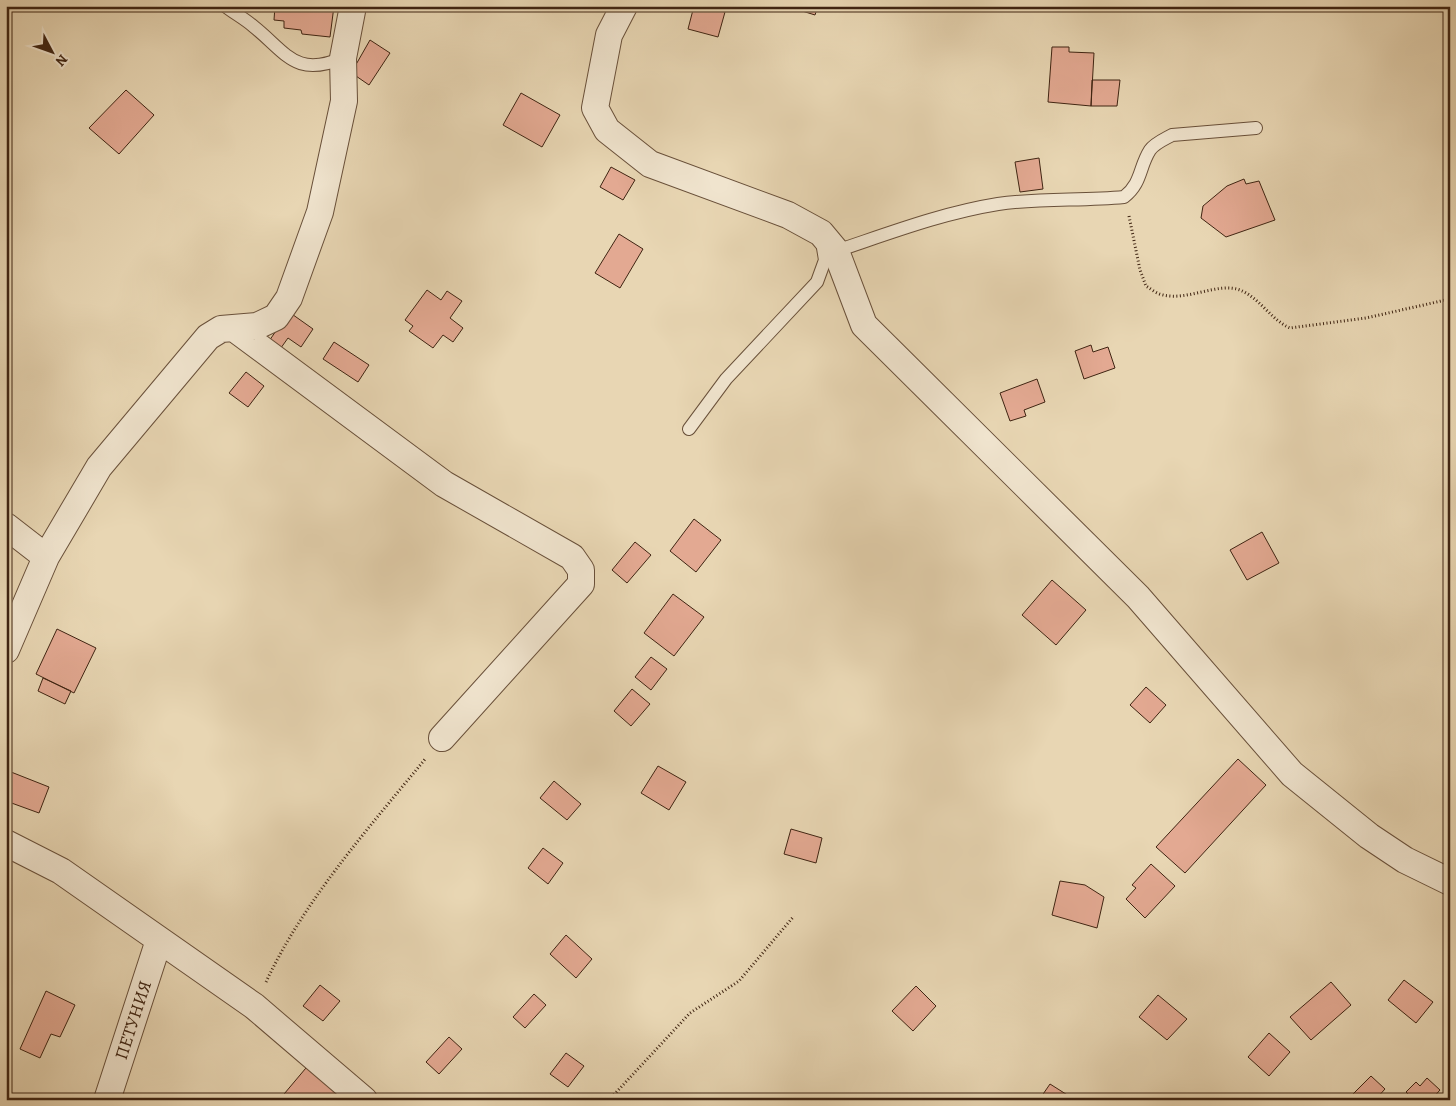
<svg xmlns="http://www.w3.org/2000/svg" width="1456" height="1106" viewBox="0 0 1456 1106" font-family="Alegreya,serif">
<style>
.building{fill:#e3a992;stroke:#3f2412}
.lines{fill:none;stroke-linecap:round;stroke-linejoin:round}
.lane-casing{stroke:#69503a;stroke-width:14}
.street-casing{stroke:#69503a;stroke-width:28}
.path{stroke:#3f2412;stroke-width:3;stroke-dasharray:1 2.5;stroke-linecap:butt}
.lane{stroke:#f0e4ce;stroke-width:12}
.street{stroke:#f0e4ce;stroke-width:26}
.labels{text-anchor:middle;stroke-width:5;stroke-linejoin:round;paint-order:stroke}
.street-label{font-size:18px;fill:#3f2412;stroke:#f0e4ce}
</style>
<rect width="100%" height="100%" fill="#e8d6b3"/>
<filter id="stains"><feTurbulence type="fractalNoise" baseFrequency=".004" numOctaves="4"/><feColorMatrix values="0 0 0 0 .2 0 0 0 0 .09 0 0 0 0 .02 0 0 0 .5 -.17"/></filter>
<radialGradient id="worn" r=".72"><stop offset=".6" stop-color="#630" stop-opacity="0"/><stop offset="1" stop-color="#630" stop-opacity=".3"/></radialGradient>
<path class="building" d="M275,6h59l-4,31 -28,-3 -1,-4 -17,-2v-7l-10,-1z
M694,6l31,6 -7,25 -30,-8z
M801,6h17l-3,9 -16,-5z
M370,40l20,13 -21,32 -13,-9 -2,-8z
M1052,47h17v5l25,1 -3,53 -43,-4z
M1092,80h28l-3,26h-26z
M126,90l28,25 -35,39 -30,-26z
M521,93l39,22 -18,32 -39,-22z
M1039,158l4,31 -23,3 -5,-30z
M611,167l24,13 -12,20 -23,-13z
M1244,179l2,5 13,-3 16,39 -49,17 -25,-19 2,-12 24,-20z
M619,234l24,15 -23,39 -25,-15z
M427,290l14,10 6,-9 15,10 -12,17 13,10 -10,14 -10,-7 -10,13 -24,-17 4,-5 -8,-6z
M289,312l24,17 -12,18 -13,-9 -10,14 -11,-8z
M334,342l35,23 -11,17 -35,-23z
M1091,345l2,7 15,-5 7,21 -31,11 -9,-28z
M246,372l18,14 -16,21 -19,-14z
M1037,379l8,23 -21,8 2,6 -16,5 -10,-28z
M694,519l27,21 -25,32 -26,-21z
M1262,532l17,31 -32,17 -17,-30z
M635,542l16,13 -24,28 -15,-13z
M1052,580l34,30 -30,35 -34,-30z
M673,594l31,23 -30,39 -30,-23z
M57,629l39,19 -22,45 -38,-19z
M651,657l16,12 -16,21 -16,-13z
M43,678l28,13 -6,13 -27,-13z
M1146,687l20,18 -16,18 -20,-18z
M632,689l18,15 -19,22 -17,-15z
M1238,759l28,26 -81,88 -29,-26z
M658,766l28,16 -17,28 -28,-17z
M11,772l38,15 -10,26 -33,-12v-18z
M554,781l27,23 -14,16 -27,-22z
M791,829l31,9 -6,25 -32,-9z
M543,848l20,15 -15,21 -20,-16z
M1151,864l24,22 -30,32 -19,-19 10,-11 -4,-3z
M1060,881l25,4 19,12 -7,31 -45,-13z
M566,935l26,24 -16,19 -26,-24z
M1404,980l29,22 -17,21 -28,-23z
M1331,982l20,23 -40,35 -21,-23z
M320,985l20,16 -17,20 -20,-15z
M916,986l20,20 -23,25 -21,-20z
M46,991l29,14 -15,32 -9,-3 -11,24 -20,-9z
M534,994l12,11 -21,23 -12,-11z
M1158,995l29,24 -20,21 -28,-23z
M1269,1033l21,19 -21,24 -21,-19z
M449,1037l13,12 -23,25 -13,-12z
M566,1053l18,13 -16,21 -18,-13z
M311,1062l44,38h-76z
M1371,1076l14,13 -10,11h-17l-6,-5z
M1427,1078l13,12 -9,10h-17l-8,-8 10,-10 4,4z
M1050,1084l19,12 -2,4h-28z"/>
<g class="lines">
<defs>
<path id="lane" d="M225,6c9,7 20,13 28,20 34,27 42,52 90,32
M836,251c54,-18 106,-38 162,-47 41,-6 85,-3 126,-7 18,-14 15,-30 26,-47 5,-7 15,-11 22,-15l84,-7
M689,429l37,-50 91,-97 8,-22 -3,-18"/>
<path id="street" d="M624,6l-15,29 -14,73 12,22 43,34 138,51 33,18 15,18 28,74 274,272 154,177 77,62 36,24 45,22
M235,329l209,155 128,73 9,13v14l-139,154
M6,526l40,31
M6,650l40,-93 53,-90 109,-130 13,-8 36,-3 19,-9 13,-19 31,-86 24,-111 -1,-43 10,-52
M6,843l55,28 193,135 110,94
M107,1100l52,-160"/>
</defs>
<use href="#lane" class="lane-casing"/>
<use href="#street" class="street-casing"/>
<path class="path" d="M1129,216l11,54 6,16c5,3 11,8 17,9 25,6 55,-13 77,-5 20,8 31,30 50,38l76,-10 84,-19
M266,982c39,-83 102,-153 160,-224
M609,1100l81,-87 49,-32 55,-65"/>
<use href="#lane" class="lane"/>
<use href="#street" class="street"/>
</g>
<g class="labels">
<g class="street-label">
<text transform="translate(133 1020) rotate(-72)" y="6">ПЕТУНИЯ</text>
</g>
</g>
<rect width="1456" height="1106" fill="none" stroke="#e8d6b3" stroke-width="25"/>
<rect x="8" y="8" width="1441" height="1091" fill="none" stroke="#3f2412" stroke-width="2.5"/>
<rect x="12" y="12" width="1431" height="1081" fill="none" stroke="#3f2412"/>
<g transform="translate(52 52) rotate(131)" stroke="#f0e4ce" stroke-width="4" paint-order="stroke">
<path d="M0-4L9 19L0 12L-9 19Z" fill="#3f2412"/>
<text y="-8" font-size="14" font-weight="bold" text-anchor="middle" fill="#3f2412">N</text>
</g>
<rect width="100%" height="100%" filter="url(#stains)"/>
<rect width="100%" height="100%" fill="url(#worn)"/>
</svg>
